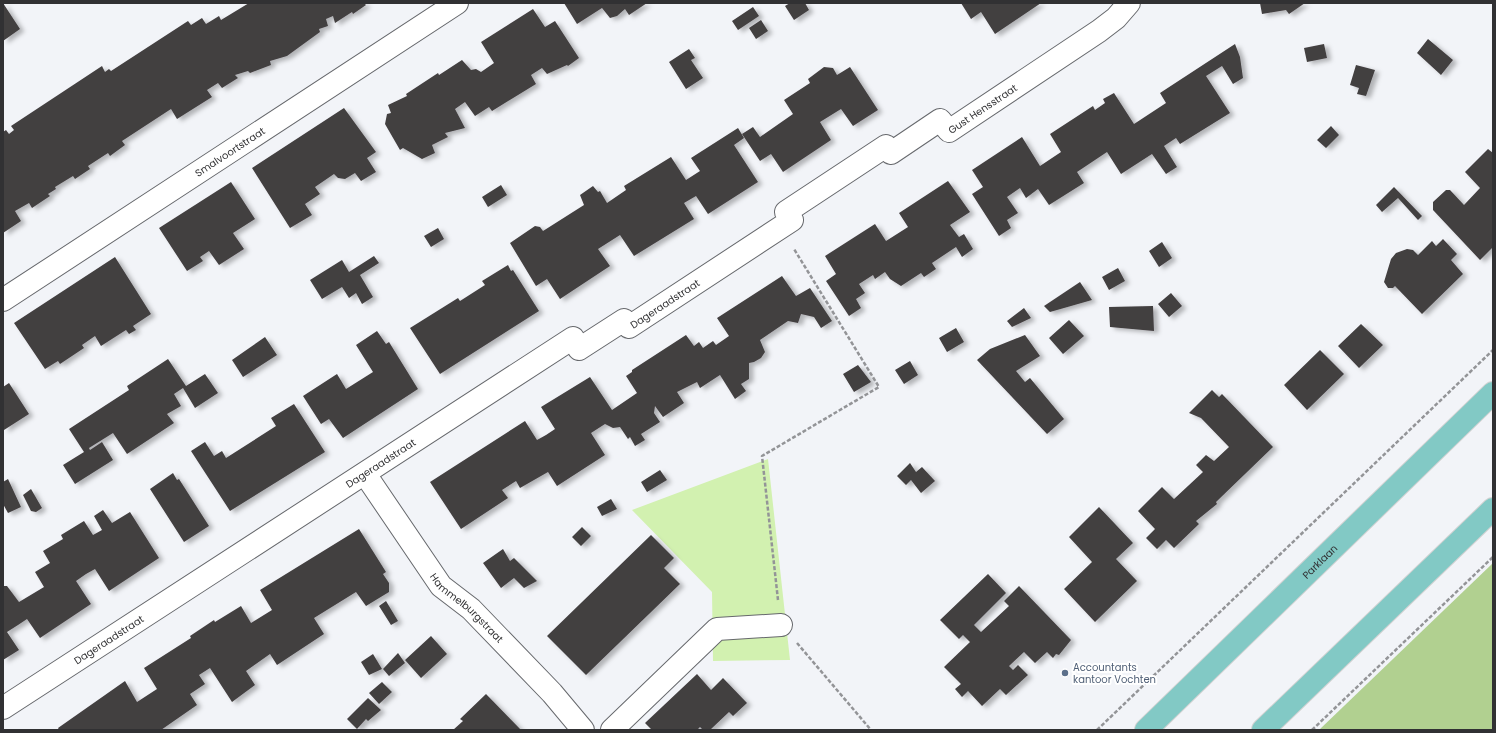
<svg xmlns="http://www.w3.org/2000/svg" width="1496" height="733" viewBox="0 0 1496 733" font-family="Poppins,sans-serif">
<style>
.green{fill:#d2f1b0}
.forest{fill:#b1d090}
.building{fill:#433f40;filter:url(#shadow)}
.lines{fill:none;stroke-linecap:round;stroke-linejoin:round}
.minor-casing{stroke:#66686c;stroke-width:24}
.major-casing{stroke:#d2d2d2;stroke-width:24}
.path{stroke:#939497;stroke-width:2.5;stroke-dasharray:4 2;stroke-linecap:butt}
.minor{stroke:#fff;stroke-width:22}
.major{stroke:#82c9c5;stroke-width:22}
.service-dot{fill:#5c6f8a;stroke:#fff;stroke-width:1.5}
.labels{text-anchor:middle;stroke-width:4;stroke-linejoin:round;paint-order:stroke}
.street-label{font-size:10px;fill:#313133;stroke:#fff}
.service-label{font-size:10px;fill:#4e5e75;stroke:#fff;text-anchor:start}
</style>
<defs>
<filter id="shadow"><feDropShadow dx="4.5" dy="2.5" stdDeviation="2" flood-color="#0004"/></filter>
</defs>
<rect width="100%" height="100%" fill="#f2f4f8"/>
<path class="green" d="M768,459l22,201 -77,1 -1,-69 -80,-82z"/>
<path class="forest" d="M1493,563v167h-174z"/>
<path class="building" d="M3,3l17,26 -17,12z
M249,3h115l2,2 -13,9 -1,-2 -17,11 -2,-7 -7,3 2,7 -9,3 1,3 -33,24 -17,5 1,4 -21,8 -2,-2 -13,4 3,3 -16,10 -4,-5 -11,7 5,7 -35,22 -6,-10 -49,32 3,4 -15,11 -2,-3 -20,13 2,3 -15,10 -2,-3 -18,11 1,2 -8,5 2,2 -18,12 -3,-5 -14,8 6,10 -18,12v-101l3,-2 3,4 5,-4 -3,-4 91,-60 3,6 4,-3 2,2 77,-50 3,4 11,-7 4,6 13,-8 2,4z
M564,3h83l-18,12 -4,-6 -8,7 -7,2 -8,-10 -25,16z
M790,3h15l4,7 -15,10 -9,-14z
M961,3h80l-46,31 -14,-22 -10,7z
M1260,3h45l-16,11 -3,-4 -24,4z
M753,7l6,9 -21,14 -6,-9z
M533,9l12,18 10,-6 24,37 -11,8 -1,-1 -20,9 -5,-6 -11,7 5,9 -44,27 -3,-4 -14,9 -10,-14 -10,7 10,19 -20,5 3,4 -16,8 3,8 -13,6 -19,-11 -3,2 -15,-26 2,-10 4,-1 -3,-8 19,-9 -1,-2 32,-21 1,2 23,-15 9,10 5,-1 5,3 13,-9 -13,-21z
M761,20l7,11 -12,8 -7,-11z
M1428,39l25,21 -12,15 -24,-22z
M1235,44l5,13 3,21 -10,6 -11,-18 -16,10 24,37 -50,31 -4,-6 -12,8 13,21 -11,7 -14,-20 -31,20 -14,-22 -30,20 7,11 -35,22 -11,-16 -12,9 -6,-10 -13,9 11,16 -11,7 4,8 -12,8 -27,-42 11,-7 -11,-17 50,-33 18,29 21,-14 -11,-18 43,-28 2,4 10,-7 -2,-4 11,-6 20,31 32,-21 -6,-10z
M1324,44l3,14 -20,4 -3,-14z
M689,49l6,9 -4,2 12,18 -17,11 -17,-27z
M1356,65l19,5 -9,26 -9,-2 2,-6 -9,-3z
M824,67l9,1 4,7 13,-8 28,43 -25,16 -12,-17 -21,13 11,18 -48,32 -12,-18 -11,7 -18,-27 11,-7 7,10 33,-23 -9,-14 26,-17 -2,-4z
M344,108l32,44 -9,6 9,14 -15,9 -6,-8 -10,6 -7,-1 -4,-4 -19,13 5,7 -15,10 7,11 -22,13 -38,-60z
M1331,126l8,9 -13,13 -9,-8z
M738,128l6,10 -10,7 24,37 -50,32 -12,-18 -12,7 10,16 -60,37 -14,-21 -22,14 12,17 -50,33 -13,-20 -11,7 -26,-43 25,-17 5,1 3,4 41,-26 -4,-10 13,-9 5,6 2,-1 7,12 19,-13 -2,-4 47,-29 15,23 14,-9 -9,-13z
M1488,149l5,4v94l-13,13 -47,-50v-8l13,-12h4l14,15 16,-17 -15,-16z
M948,181l22,31 -20,13 9,12 5,-3 9,15 -11,8 -6,-10 -24,16 4,6 -12,8 -3,-4 -20,13 -11,-7 -5,-7 -10,7 -2,-4 -14,9 6,9 -9,6 5,9 -12,8 -23,-35 10,-7 -11,-18 50,-32 11,17 22,-14 -9,-14z
M231,182l24,37 -22,14 11,16 -25,16 -10,-14 -9,6 3,4 -16,10 -28,-43z
M501,185l6,10 -19,12 -6,-10z
M1394,187l28,29 -4,4 -20,-22 -16,14 -6,-7z
M438,228l6,11 -13,8 -7,-11z
M1443,239l14,15 -6,6 12,14 -41,40 -27,-28 -2,2h-5l-4,-6 7,-23 5,-6 11,-4 6,1 5,5 14,-14 4,5z
M1162,242l10,16 -13,9 -10,-16z
M374,256l5,7 -19,12 13,22 -11,7 -6,-11 -7,5 -7,-11 -20,12 -12,-19 32,-20 7,12z
M115,257l36,57 -18,12 3,4 -7,4 -3,-4 -25,16 -6,-10 -13,9 2,3 -24,16 -2,-3 -13,8 -31,-46z
M508,265l3,6 2,-1 26,41 -99,63 -30,-46 48,-30 2,3 25,-16 -3,-4z
M1118,268l7,13 -16,9 -7,-13z
M782,276l14,20 14,-8 22,33 -11,7 -7,-11 -13,-3 -3,9 -10,-2 -28,19 5,12 -4,6 -7,4 -5,1v16l-8,5 5,7 -11,8 -15,-24 -20,13 -3,-6 -20,10 7,11 -21,14 -8,-11 -1,7 6,9 -19,12 4,6 -10,6 -5,-9 -2,2 -8,-12 -7,1 -8,-4 -14,9 14,22 -48,31 -9,-14 -28,16 -4,-7 -14,9 6,8 -47,31 -31,-47 95,-61 12,19 9,-5 9,-6 -14,-22 49,-30 22,33 25,-17 -11,-17 6,-4v-2l54,-35 8,11 5,-4 4,6 10,-7 3,4 13,-9 -12,-18z
M1080,282l12,18 -42,12 -6,-6z
M1171,293l11,13 -13,11 -11,-13z
M1153,306l1,25 -44,-4 -1,-20z
M1024,308l7,10 -19,9 -5,-6z
M1069,320l15,16 -21,18 -14,-16z
M1361,324l22,21 -24,23 -21,-22z
M956,328l8,14 -17,10 -8,-14z
M377,331l9,13 3,-2 29,47 -75,49 -14,-19 -8,5 -18,-28 34,-22 9,15 27,-17 -17,-27z
M1025,335l15,21 -24,15 9,11 5,-4 34,41 -17,15 -70,-74 13,-11z
M265,337l12,18 -34,22 -11,-17z
M1320,350l24,24 -37,36 -23,-25z
M168,359l18,27 19,-12 13,19 -23,15 -12,-20 -9,6 7,12 -14,8 7,9 -47,31 -14,-21 -24,15 1,2 12,-8 11,18 -38,24 -12,-19 21,-13 -15,-23 60,-39 -2,-4z
M910,361l8,14 -14,9 -9,-14z
M858,365l13,17 -17,10 -11,-18z
M9,383l20,31 -25,16 -1,-43z
M1212,390l7,7 3,-3 51,53 -57,55 1,2 -21,17 3,3 -25,24 -8,-8 -9,9 -11,-11 9,-9 -17,-18 24,-24 12,12 29,-27 -7,-7 10,-10 8,6 15,-14 -28,-29 -12,-5z
M294,404l31,48 -95,59 -39,-60 14,-9 9,14 8,-5 4,7 50,-32 -5,-8z
M910,463l6,9 6,-5 13,14 -14,12 -10,-13 -5,5 -9,-9z
M660,470l7,10 -20,12 -6,-10z
M173,473l4,7 2,-1 30,47 -25,16 -34,-53z
M8,479l13,28 -13,6 -5,-9v-22z
M31,489l11,19 -6,4 -5,-1 -8,-16z
M611,499l6,10 -15,7 -5,-9z
M1099,507l34,36 -17,16 21,22 -42,41 -31,-33 28,-27 -23,-25z
M103,510l9,13 18,-11 29,46 -50,33 -14,-22 -9,5 -10,7 15,23 -51,34 -13,-19 -9,6 -11,7 12,18 -16,10v-74h4l12,16 25,-15 -9,-15 15,-9 -7,-12 20,-12 -2,-4 23,-14 9,14 9,-5 -8,-14z
M582,527l9,9 -10,10 -9,-9z
M359,529l27,43 -3,2 6,9v9l-23,14 -10,-14 -42,26 10,16 -47,31 -7,-11 -24,17 9,14 -23,17 -22,-34 -11,7 6,9 -15,10 7,11 -36,25h-102l-1,-2 67,-47 12,21 20,-13 -13,-21 47,-30 -1,-2 24,-16 1,2 26,-16 10,17 21,-13 -12,-20z
M651,535l23,23 -10,10 16,16 -94,91 -39,-39z
M503,549l7,12 4,-3 23,23 -13,7 -10,-10 -13,10 -18,-25z
M988,574l18,19 -32,32 7,7 28,-26 -5,-5 15,-15 52,54 -12,15 -3,-1 -3,4 -6,-6 -12,11 -11,-11 -15,14 4,4 5,-5 10,10 -22,20 -6,-6 -18,17 -14,-15 -6,6 -7,-8 6,-5 -17,-17 26,-25 -7,-7 -4,4 -19,-19z
M386,601l12,20 -7,4 -12,-19z
M431,636l16,18 -26,24 -16,-18z
M398,653l7,10 -16,13 -6,-7z
M373,654l9,15 -13,6 -8,-13z
M697,674l14,16 12,-12 24,25 -14,13 -4,-4 -19,18h-7l-3,-3 -3,3h-45l-7,-7z
M382,682l10,10 -13,12 -10,-11z
M486,694l35,36h-68l10,-9 -3,-2z
M368,698l13,12 -13,11 -2,-2 -9,10 -10,-10z"/>
<g class="lines">
<defs>
<g id="minor">
<path id="s1" d="M3,300l454,-297"/>
<path id="s2" d="M365,474l76,112 30,23 81,84 31,37"/>
<path id="s3" d="M3,708l570,-370 6,11 45,-29 5,7 163,-107 -6,-8 100,-66 5,7 49,-33 9,11 150,-100 17,-13 13,-15"/>
<path d="M612,730l105,-101 64,-4"/>
</g>
<g id="major">
<path id="s4" d="M1146,730l347,-337"/>
<path d="M1263,730l230,-221"/>
</g>
</defs>
<use href="#minor" class="minor-casing"/>
<use href="#major" class="major-casing"/>
<path class="path" d="M778,600l-16,-144 117,-69 -85,-138
M797,643l74,87
M1097,730l396,-380
M1312,730l181,-173"/>
<use href="#minor" class="minor"/>
<use href="#major" class="major"/>
</g>
<circle class="service-dot" cx="1065" cy="673" r="4"/>
<g class="labels">
<g class="street-label">
<text dy="4" stroke="none"><textPath href="#s3" startOffset="1201">Gust Hensstraat</textPath></text>
<text dy="4" stroke="none"><textPath href="#s1" startOffset="271">Smalvoortstraat</textPath></text>
<text dy="4" stroke="none"><textPath href="#s3" startOffset="797">Dageraadstraat</textPath></text>
<text dy="4" stroke="none"><textPath href="#s3" startOffset="450">Dageraadstraat</textPath></text>
<text dy="4" stroke="none"><textPath href="#s4" startOffset="242">Parklaan</textPath></text>
<text dy="4" stroke="none"><textPath href="#s2" startOffset="169">Hammelburgstraat</textPath></text>
<text dy="4" stroke="none"><textPath href="#s3" startOffset="126">Dageraadstraat</textPath></text>
</g>
<g class="service-label">
<text x="1073" y="671">Accountants<tspan x="1073" dy="12">kantoor Vochten</tspan></text>
</g>
</g>
<rect width="1496" height="733" fill="none" stroke="#313133" stroke-width="8"/>
</svg>
